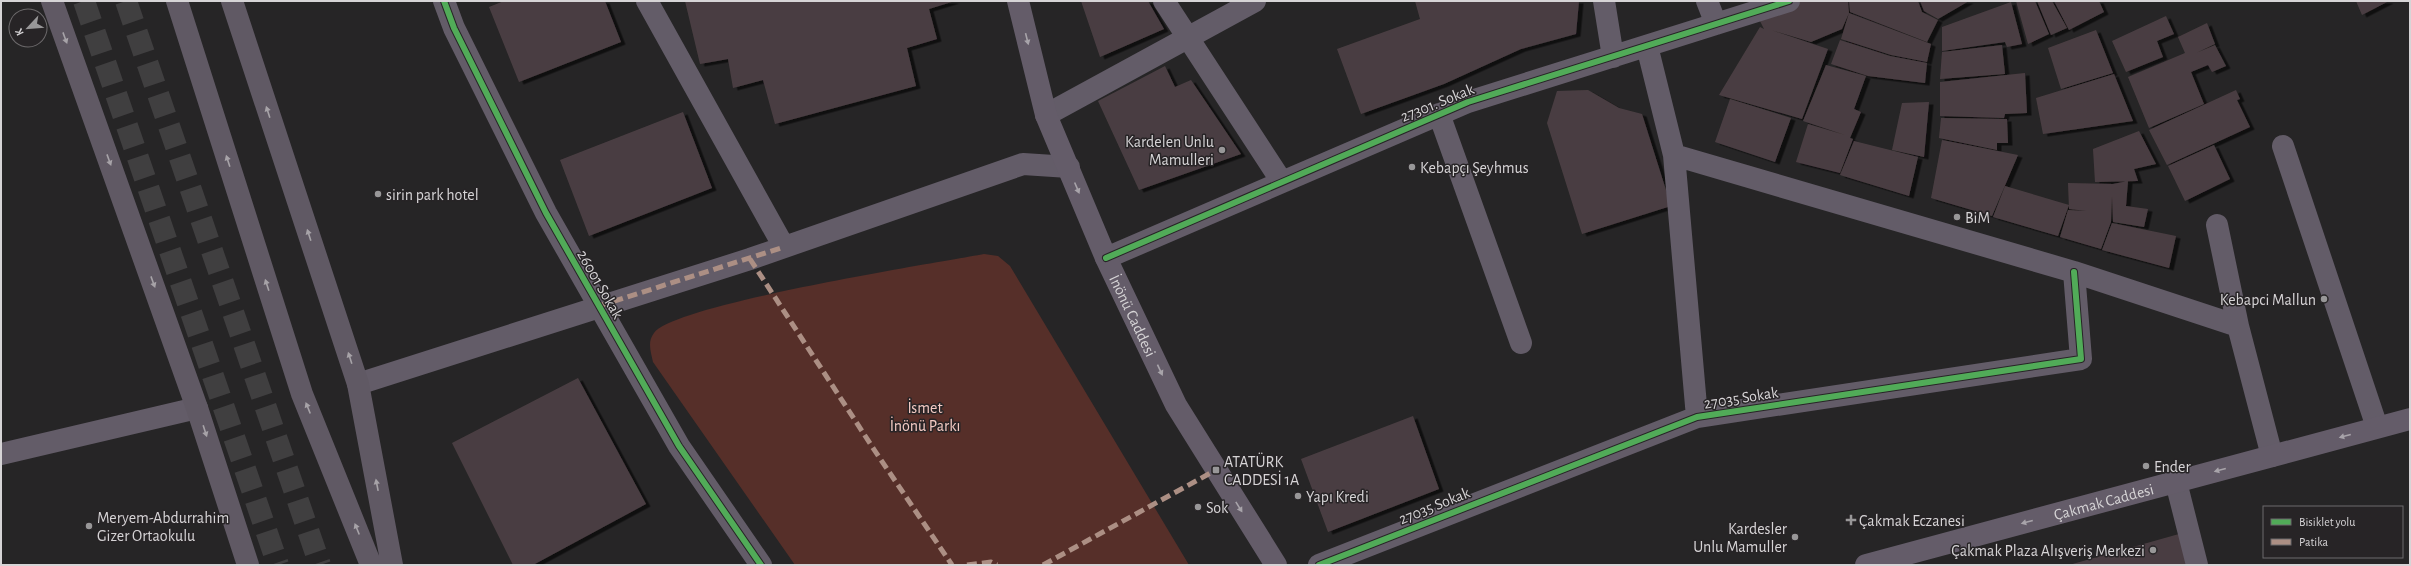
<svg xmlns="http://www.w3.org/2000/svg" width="2411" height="566" viewBox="0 0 2411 566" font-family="'Alegreya Sans',sans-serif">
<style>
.green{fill:#562f29}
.building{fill:#4a3e42;filter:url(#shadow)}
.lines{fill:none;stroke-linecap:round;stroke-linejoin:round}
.highway-tunnel{stroke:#403f40;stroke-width:22;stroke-dasharray:22 11;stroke-linecap:butt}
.minor{stroke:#635c68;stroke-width:22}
.major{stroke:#645c69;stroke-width:22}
.highway{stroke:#605964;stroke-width:22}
.quiet{stroke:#ac8f84;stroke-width:5;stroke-dasharray:10 5;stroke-linecap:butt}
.cycleway-casing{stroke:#272426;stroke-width:8}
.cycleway{stroke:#51ab58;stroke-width:6}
.oneway{fill:#a7a3a8}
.oneway2{fill:#a8a4aa}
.poi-dot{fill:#989798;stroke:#272426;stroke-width:1.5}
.labels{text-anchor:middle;stroke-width:3;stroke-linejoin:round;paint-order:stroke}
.street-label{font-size:16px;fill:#d6d4d6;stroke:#272426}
.poi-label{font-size:16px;fill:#d6d4d6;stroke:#272426;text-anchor:start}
.park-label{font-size:16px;fill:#f4cac3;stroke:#272426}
</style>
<defs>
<filter id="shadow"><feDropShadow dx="4.5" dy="2.5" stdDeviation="0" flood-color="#0009"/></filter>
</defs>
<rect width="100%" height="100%" fill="#262526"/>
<path class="green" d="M984,254l14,2 12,10 179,299h-394l-142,-203c-2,-10 -6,-20 1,-29 20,-29 282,-70 330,-79z"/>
<path class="building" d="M504,1h101l16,41 -102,40 -30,-75z
M685,1h270l-26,8 8,30 -30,9 9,38 -141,38 -12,-44 -30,8 -5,-29 -28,5z
M1081,1h67l16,28 -64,28z
M1415,1h164l-3,33 -55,15 -77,35 -83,30 -24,-65 83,-30z
M1798,1h50l1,12 -7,16 -31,13 -40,-12 57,19 -26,70 -83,-24 41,-68 4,2 -4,-8z
M1849,1h69l4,11 16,8 -11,22 -77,-30z
M1920,1h49l-31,18 -14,-8z
M2016,1h19l14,33 -21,10z
M2037,1h15l15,27 -16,7z
M2054,1h45l5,11 -35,18z
M2356,1h33l-27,14z
M2011,2l11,42 -15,3 -2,-5 -63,9v-24z
M1849,13l82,31 -4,18 -36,-7 -50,-16z
M2166,16l8,18 -17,7 6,16 -37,15 -14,-31z
M2207,23l8,21 -19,9 19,-8 11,21 -14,6 -4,-7 -17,7 13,32 -55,24 -21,-51 57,-24 -7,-16z
M2096,30l17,43 -52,16 -13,-41z
M1840,40l50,16 37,7 -2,20 -57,-7 -37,-12z
M2002,45l3,29 -65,5 2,-27z
M1826,65l40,11 -12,33 7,3 -11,26 3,1 -13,34 -44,-11 12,-38 37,11 -42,-14z
M1165,66l10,21 16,-7 50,74 -102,36 -41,-89z
M2025,73l2,40 -22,1 -1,4 -64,-2v-34z
M2114,74l19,47 -90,13 -7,-36z
M1588,90l31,18 23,6 29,92 -89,28 -35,-111 10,-32z
M2236,90l4,9 -3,1 13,27 -83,38 -18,-35z
M1730,99l61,19 -16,44 -60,-20z
M1929,102l-5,55 -32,-7 10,-47z
M683,112l29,76 -123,48 -29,-76z
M1941,118l66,1 1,24h-11v7l-58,-12z
M2139,131l17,33 -22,5 4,12 -43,1 -2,-33z
M1942,140l76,15 -26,61 -61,-18z
M1854,141l64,16 -9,39 -69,-21z
M2214,145l16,34 -45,22 -17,-35z
M2128,181l-2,25 22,3 -4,18 -31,-5 -1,-26 -1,26 -10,27 -41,-12 8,-27 19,1 -18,-2 -1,-26 45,1z
M2005,186l64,19 -11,31 -65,-19z
M2112,223l64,13 -7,32 -67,-18z
M578,378l68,126 -113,61h-20l-61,-122z
M1413,416l26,73 -111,43 -27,-73z
M2179,534l8,31h-118z"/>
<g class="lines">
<path class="highway-tunnel" d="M84,1l194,564
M126,1l194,564"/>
<path class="minor" d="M444,1l10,27 92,185 133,233 82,119
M647,1l137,246
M1164,1l118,181
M1604,1l9,56
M1707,1l9,23
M1647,46l27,109 23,262
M1439,114l82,229
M1046,115l209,-114
M2283,146l94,281
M1674,155l400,117 164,54
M2217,225l21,101 34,130
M1106,258l362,-156 321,-101
M358,384l392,-125 273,-95 46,3
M1,454l196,-46
M2176,482l21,83
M1319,565l378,-148 384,-58 -7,-87"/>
<g class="major">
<path id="s1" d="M1018,1l28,114 60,143 70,147 100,160"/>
<path id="s2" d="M1866,565l544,-146"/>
</g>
<path class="highway" d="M52,1l145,407 51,157
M177,1l125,393 69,171
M232,1l126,383 34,181"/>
<path class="quiet" d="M750,259l125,192 77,114
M599,306l185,-59
M967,565l24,-3 6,3
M1043,565l173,-95"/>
<defs>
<path id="cycleway" d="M444,1l10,27 92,185 133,233 82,119
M1106,258l362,-156 321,-101
M1319,565l378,-148 384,-58 -7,-87"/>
</defs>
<use href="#cycleway" class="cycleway-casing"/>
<use href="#cycleway" class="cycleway"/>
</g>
<defs><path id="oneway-solid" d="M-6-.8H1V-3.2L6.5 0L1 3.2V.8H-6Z"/></defs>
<g class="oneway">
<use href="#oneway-solid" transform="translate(65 38) rotate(70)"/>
<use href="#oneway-solid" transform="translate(268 112) rotate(-108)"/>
<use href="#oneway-solid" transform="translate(109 160) rotate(70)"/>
<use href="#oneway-solid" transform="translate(228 161) rotate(-108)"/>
<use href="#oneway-solid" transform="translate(309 235) rotate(-108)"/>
<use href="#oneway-solid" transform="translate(153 282) rotate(70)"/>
<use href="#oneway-solid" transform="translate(267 285) rotate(-108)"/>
<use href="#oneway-solid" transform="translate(350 358) rotate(-108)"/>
<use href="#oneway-solid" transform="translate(308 408) rotate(-112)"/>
<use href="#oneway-solid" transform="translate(205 431) rotate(72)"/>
<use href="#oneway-solid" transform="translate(377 485) rotate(-101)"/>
<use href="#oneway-solid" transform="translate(357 529) rotate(-112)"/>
</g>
<g class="oneway2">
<use href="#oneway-solid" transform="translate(1027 39) rotate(76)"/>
<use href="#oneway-solid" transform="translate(1077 188) rotate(67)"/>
<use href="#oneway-solid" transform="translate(1160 370) rotate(65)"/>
<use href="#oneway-solid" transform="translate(2345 436) rotate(165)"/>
<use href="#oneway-solid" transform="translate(2220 470) rotate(165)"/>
<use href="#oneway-solid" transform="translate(1239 507) rotate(58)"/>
<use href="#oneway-solid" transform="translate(2027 522) rotate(165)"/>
</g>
<g class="poi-dot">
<circle cx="1222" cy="150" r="4"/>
<circle cx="1412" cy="167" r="4"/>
<circle cx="378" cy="194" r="4"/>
<circle cx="1957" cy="217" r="4"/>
<circle cx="2324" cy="299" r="4"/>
<circle cx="2146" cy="466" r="4"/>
<rect x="1212" y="466" width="8" height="8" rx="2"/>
<circle cx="1298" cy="496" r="4"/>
<circle cx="1198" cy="507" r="4"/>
<path d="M1849 514h4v4h4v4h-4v4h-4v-4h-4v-4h4z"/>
<circle cx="89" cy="526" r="4"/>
<circle cx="1795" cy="537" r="4"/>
<circle cx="2153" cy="550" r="4"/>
</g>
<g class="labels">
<g class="street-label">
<text transform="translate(1437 102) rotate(-22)" y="6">27301. Sokak</text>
<text transform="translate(601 284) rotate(60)" y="6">26001 Sokak</text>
<text dy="6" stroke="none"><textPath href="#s1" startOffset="336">İnönü Caddesi</textPath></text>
<text transform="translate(1741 397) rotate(-9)" y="6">27035 Sokak</text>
<text dy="6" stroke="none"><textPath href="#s2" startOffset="246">Çakmak Caddesi</textPath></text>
<text transform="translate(1434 505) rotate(-22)" y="6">27035 Sokak</text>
</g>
<g class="poi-label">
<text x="1214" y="147" text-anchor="end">Kardelen Unlu<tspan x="1214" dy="18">Mamulleri</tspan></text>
<text x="1420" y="173">Kebapçı Şeyhmus</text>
<text x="386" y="200">sirin park hotel</text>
<text x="1965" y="223">BiM</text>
<text x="2316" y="305" text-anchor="end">Kebapci Mallun</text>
<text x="1224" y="467">ATATÜRK<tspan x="1224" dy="18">CADDESİ 1A</tspan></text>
<text x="2154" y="472">Ender</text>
<text x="1306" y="502">Yapı Kredi</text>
<text x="1206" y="513">Sok</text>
<text x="97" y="523">Meryem-Abdurrahim<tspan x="97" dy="18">Gizer Ortaokulu</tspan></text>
<text x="1859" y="526">Çakmak Eczanesi</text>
<text x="1787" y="534" text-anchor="end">Kardesler<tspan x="1787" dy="18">Unlu Mamuller</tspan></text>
<text x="2145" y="556" text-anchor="end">Çakmak Plaza Alışveriş Merkezi</text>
</g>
<g class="park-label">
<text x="925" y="413">İsmet<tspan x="925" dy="18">İnönü Parkı</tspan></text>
</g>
</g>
<rect width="2411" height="566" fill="none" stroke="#d6d4d6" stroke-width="4"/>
<rect x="2263" y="506" width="140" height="52" fill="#272426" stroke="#6d6a6c"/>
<rect x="2271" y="519" width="20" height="6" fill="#51ab58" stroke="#6d6a6c"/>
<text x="2299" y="526" font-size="12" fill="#d6d4d6">Bisiklet yolu</text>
<rect x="2271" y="539" width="20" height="6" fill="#ac8f84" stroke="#6d6a6c"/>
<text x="2299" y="546" font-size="12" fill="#d6d4d6">Patika</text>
<g transform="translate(28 28) rotate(244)"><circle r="19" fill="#272426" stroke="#6d6a6c"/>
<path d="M0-3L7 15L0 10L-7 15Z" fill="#989798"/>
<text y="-6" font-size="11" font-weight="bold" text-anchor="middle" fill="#d6d4d6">K</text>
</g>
</svg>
